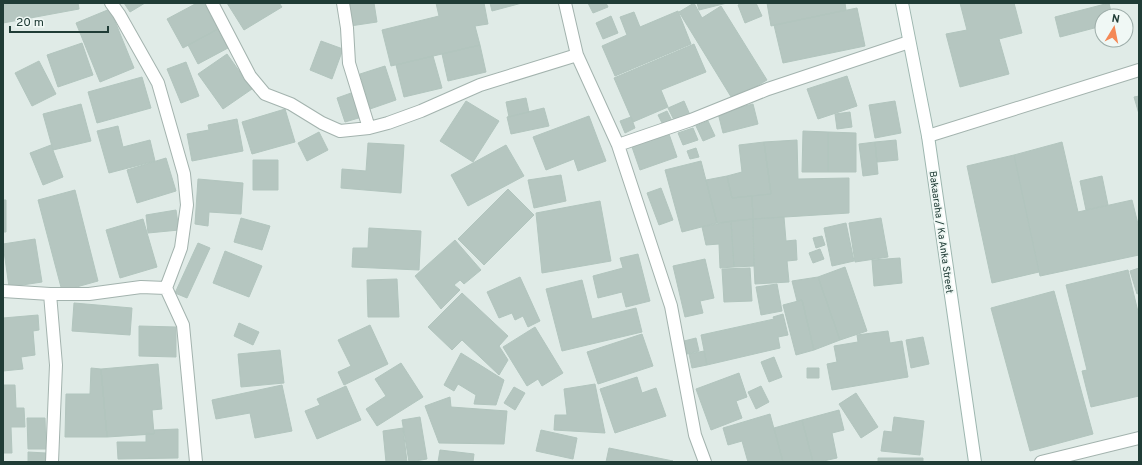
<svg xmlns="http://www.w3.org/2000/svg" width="1142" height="465" viewBox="0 0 1142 465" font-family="Overpass,sans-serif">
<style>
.building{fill:#b5c6c0;stroke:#b2c5be}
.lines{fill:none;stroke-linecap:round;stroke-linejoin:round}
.street-casing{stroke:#a3b3ae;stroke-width:14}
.secondary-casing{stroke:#9eb7b0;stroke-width:14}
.street{stroke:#fff;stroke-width:12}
.secondary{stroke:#fff;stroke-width:12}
.labels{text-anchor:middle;stroke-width:3.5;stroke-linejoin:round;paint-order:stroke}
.street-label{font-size:10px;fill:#203c36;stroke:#f0f8f5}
</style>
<rect width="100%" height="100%" fill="#e0ebe7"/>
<path class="building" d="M3,3h75l1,6 -76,14z
M124,3h21l-15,9z
M197,3h7l14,26 -35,19 -16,-29z
M227,3h52l3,4 -38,23z
M346,3h28l3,19 -27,4z
M436,3h48l4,21 -13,2 5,19 -89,21 -9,-36 57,-14z
M490,3h32l-30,8z
M588,3h18l2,4 -15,6z
M694,3l8,15 19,-12 46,74 -34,20 -54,-88z
M697,3h30l-28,7z
M742,3h14l6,13 -17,7 -7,-18z
M767,3h78l1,7 -75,16z
M960,3h54l8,30 -23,6 10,35 -49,13 -14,-53 21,-4z
M1109,3l3,13h-10v10l-42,11 -5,-20z
M857,8l8,38 -82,17 -9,-38z
M110,9l24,59 -34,14 -24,-59z
M678,11l13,33 -76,32 -13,-30 25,-11 -7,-18 14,-5 6,15z
M611,16l7,17 -15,6 -7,-16z
M218,29l10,19 -30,16 -10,-19z
M321,41l22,8 -11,30 -22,-9z
M82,43l11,32 -35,12 -11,-32z
M694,44l12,28 -45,18 7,17 -35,15 -19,-44z
M480,45l6,27 -38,9 -6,-27z
M227,54l25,35 -29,20 -25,-35z
M433,56l9,32 -38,9 -8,-32z
M39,61l17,33 -24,12 -17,-33z
M186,62l13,34 -18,7 -14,-34z
M385,66l11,34 -26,9 -10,-35z
M847,76l10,30 -39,13 -11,-30z
M142,77l9,31 -54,15 -9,-31z
M354,92l8,25 -17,5 -8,-24z
M1139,96v18l-5,-17z
M526,98l3,14 -20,5 -3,-15z
M466,101l33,20 -26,41 -33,-21z
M684,101l6,14 -15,7 -7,-14z
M895,101l6,32 -26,5 -6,-33z
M81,104l10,37 -38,9 -10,-36z
M753,104l5,20 -35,9 -5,-20z
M544,108l5,18 -38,8 -4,-17z
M285,109l10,33 -43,12 -10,-32z
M667,111l5,10 -9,4 -5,-10z
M850,112l2,15 -15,2 -2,-15z
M589,116l17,45 -28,10 -4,-12 -28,11 -13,-33z
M631,117l4,11 -10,5 -5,-12z
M237,119l6,32 -51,10 -5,-27 22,-4 -1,-5z
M708,121l7,15 -12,5 -7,-15z
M118,126l5,21 27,-7 5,21 -46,12 -12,-42z
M693,128l5,12 -15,5 -5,-12z
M803,131l25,1v40h-26z
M319,132l9,18 -21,11 -9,-18z
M828,132l28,1v39h-28z
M669,134l8,23 -37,13 -8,-23z
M797,140l1,39 51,-1v35l-96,6 -1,-23 19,-2 -7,-52z
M896,140l2,20 -21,2 -2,-20z
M764,142l7,52 -39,4 -5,-22 15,-4 -3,-27z
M875,142l3,32 -15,2 -4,-32z
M1062,142l16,70 54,-12 7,28v27l-99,21 -26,-121z
M368,143l36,2 -3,48 -60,-5 1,-19 24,2z
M51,145l12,32 -20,8 -13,-32z
M506,145l18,31 -56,30 -17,-31z
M696,148l3,9 -9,2 -3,-8z
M1014,155l25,117 -47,11 -25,-117z
M166,158l10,33 -39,12 -10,-33z
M253,160h25v30h-25z
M701,161l16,62 -35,9 -17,-62z
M561,175l5,26 -32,7 -6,-28z
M727,176l5,22 20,-2 1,23 -36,4 -11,-43z
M1102,176l6,29 -22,5 -6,-29z
M198,179l45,4 -2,31 -32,-2 -1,14 -13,-2z
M661,188l12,32 -14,5 -12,-32z
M508,189l26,26 -50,50 -26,-26z
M75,190l23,91 -36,10 -24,-91z
M3,200h3v32h-3z
M600,201l11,60 -69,12 -6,-60z
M176,210l3,20 -31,3 -2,-18z
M784,217l2,24 10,-1 1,20 -10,1 2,21 -34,2 -1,-18 -1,-47z
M241,218l29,8 -8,24 -28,-8z
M881,218l7,39 -33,5 -6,-39z
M143,219l14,48 -37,11 -14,-48z
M753,219l1,47 -20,1 -3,-46z
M731,221l3,46 -14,1 -1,-24 -13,1 -4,-18z
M846,223l8,38 -22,5 -8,-38z
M369,228l52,3 -2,39 -67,-3 1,-19h15z
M822,236l3,9 -9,3 -3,-10z
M35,239l7,43 -33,5 -6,-43z
M455,240l26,30 -17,14 -4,-4 -6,5 6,5 -19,19 -26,-33z
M198,243l12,5 -23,50 -12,-5z
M820,249l4,10 -11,4 -4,-10z
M225,251l37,15 -13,31 -36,-14z
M638,254l12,47 -24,6 -4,-15 -24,6 -5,-22 30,-8 -3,-10z
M900,258l2,25 -28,3 -2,-26z
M705,259l9,39 -14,3 3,12 -18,4 -12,-51z
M845,267l22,64 -27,9 -22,-63z
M750,268l2,33 -28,1 -2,-33z
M1139,268v25l-2,1 -7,-23z
M1128,270l11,46v80l-48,11 -9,-36 5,-1 -21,-85z
M520,277l20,44 -12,6 -5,-11 -8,4 -3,-7 -13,5 -12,-26z
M818,277l22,63 -26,10 -12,-50 -5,1 -5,-20z
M397,279l2,38h-31l-1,-37z
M582,280l10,39 44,-11 6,24 -80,19 -16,-62z
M777,284l5,27 -21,4 -5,-28z
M1054,291l39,143 -63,17 -39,-143z
M462,293l46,43 -9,10 9,14 -9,15 -37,-35 -10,10 -24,-23z
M802,300l12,50 -18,5 -13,-50z
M74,303l58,5 -2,27 -58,-4z
M783,314l5,21 -10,2 2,11 -73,17 -6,-30 73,-16 -1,-2z
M38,315l1,15 -6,1 2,24 -14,2 2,12 -20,2v-53z
M239,323l20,9 -6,13 -19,-9z
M370,325l18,39 -44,21 -6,-13 13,-6 -13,-26z
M139,326l37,1v30l-37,-1z
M535,327l28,46 -21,13 -4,-7 -11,7 -24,-39z
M888,331l2,12 12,-2 6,36 -76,13 -5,-26 10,-2 -3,-16 24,-4 -1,-7z
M642,334l11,32 -55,18 -11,-32z
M923,337l6,27 -18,4 -5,-28z
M696,338l3,13 -12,3 -3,-13z
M280,350l4,33 -43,4 -3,-33z
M704,351l3,14 -15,3 -3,-14z
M461,353l43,27 -8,25 -22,-1 2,-9 -18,-11 -4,7 -10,-6z
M774,357l8,20 -13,5 -8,-20z
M401,363l22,34 -46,29 -11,-17 20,-13 -11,-17z
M158,364l4,45 -10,1 2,24 -47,3 -6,-68z
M91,368l10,1 6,68h-42l1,-43h24z
M807,368h12v10h-12z
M739,373l8,24 -11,4 6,17 -31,12 -15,-41z
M637,377l5,16 14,-5 10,28 -51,17 -15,-44z
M595,384l10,49 -51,-3 1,-15h12l-3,-26z
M3,385h12l1,23h8l1,19h-14l1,26h-9z
M282,385l10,46 -37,7 -5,-25 -34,6 -4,-19z
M346,386l15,34 -44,19 -12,-28 15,-6 -3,-6z
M761,386l8,16 -13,7 -8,-17z
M514,387l11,6 -10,17 -11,-7z
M856,393l22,34 -17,11 -22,-34z
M450,397l1,10 56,4 -3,33 -65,-1 -14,-37z
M839,410l5,20 -12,3 5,25 -18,4h-6l-11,-42z
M770,414l13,48h-35l-6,-21 -14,4 -5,-17z
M420,417l7,42 -18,3 -7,-42z
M894,417l30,4 -4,34 -39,-4 3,-20 8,1z
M27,418h18l1,31h-18z
M802,420l11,42h-30l-9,-34z
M403,428l4,34h-21l-3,-31z
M178,429v29l-60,1 -1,-17h29v-9l8,1v-4z
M541,430l36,8 -4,21 -37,-8z
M609,448l64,13 -67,1z
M440,450l34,4 -1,8h-35z
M28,452l18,1 -1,9h-17z
M878,458h45v4h-45z"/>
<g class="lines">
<defs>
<path id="street" d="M111,3l8,11 39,69 26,91 3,31 -6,43 -15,40 17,37 13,137
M212,3l38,73 15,18 26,10 31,19 18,8 29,-3 19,-5 33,-12 59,-26 97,-30
M343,3l4,25 2,35 20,65
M565,3l12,52 41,90 53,161 24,129 10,27
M928,136l211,-66
M618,145l73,-25 77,-31 141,-47
M3,291l47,3h39l52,-7 25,1
M50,294l6,71 -4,97
M1041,462l98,-24"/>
<path id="secondary" d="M902,3l26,133 47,326"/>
</defs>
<use href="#street" class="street-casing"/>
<use href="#secondary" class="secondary-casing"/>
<use href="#street" class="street"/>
<use href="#secondary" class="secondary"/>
</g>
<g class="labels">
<g class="street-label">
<text transform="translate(942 232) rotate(82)" y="4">Bakaaraha / Ka Anka Street</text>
</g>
</g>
<rect width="1142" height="465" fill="none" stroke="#203c36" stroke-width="8"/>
<g transform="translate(1114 28) rotate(10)"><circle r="19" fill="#f0f8f5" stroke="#9dada9"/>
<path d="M0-3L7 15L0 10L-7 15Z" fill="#f48855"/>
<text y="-6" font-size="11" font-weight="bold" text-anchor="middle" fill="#203c36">N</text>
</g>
<path d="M10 26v6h98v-6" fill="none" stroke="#203c36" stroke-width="2"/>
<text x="16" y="26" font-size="12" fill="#203c36" stroke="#f0f8f5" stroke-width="3" paint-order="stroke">20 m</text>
</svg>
